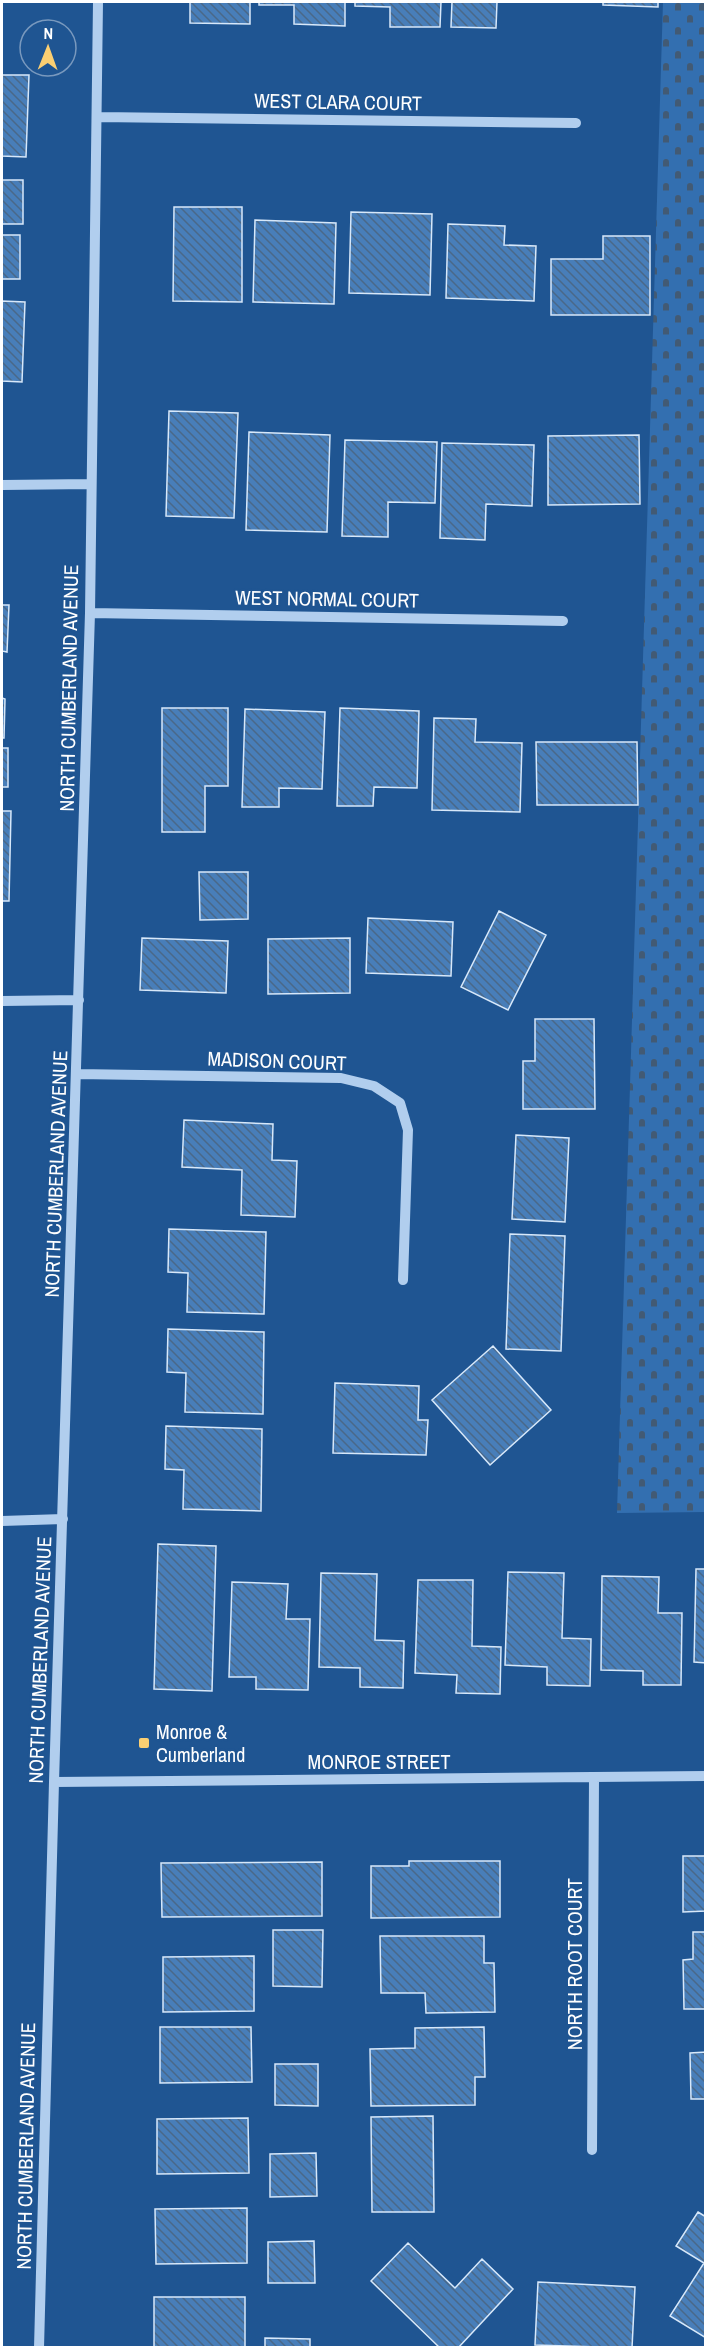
<svg xmlns="http://www.w3.org/2000/svg" width="707" height="2349" viewBox="0 0 707 2349" font-family="'Archivo Narrow',sans-serif">
<style>
.cemetery{fill:url(#cemetery-stones)}
.building{fill:url(#building-back-hatch);stroke:#d7e8fa;stroke-width:1.5}
.lines{fill:none;stroke-linecap:round;stroke-linejoin:round}
.minor{stroke:#b1ceee;stroke-width:10}
.poi-dot{fill:#fbcf72;stroke:#1f5592;stroke-width:2}
.labels{text-anchor:middle;stroke-width:4.5;stroke-linejoin:round;paint-order:stroke}
.street-label{font-size:20px;fill:#fff;stroke:#1f5592}
.poi-label{font-size:20px;fill:#fff;stroke:#1f5592;text-anchor:start}
</style>
<defs>
<pattern id="cemetery-stones" width="16" height="16" patternUnits="userSpaceOnUse" patternTransform="scale(1.5)"><rect width="16" height="16" fill="#336fb0"/><path d="M2 7V4a2 2 0 0 1 4 0v3zM10 15v-3a2 2 0 0 1 4 0v3z" fill="#425a74"/></pattern>
<pattern id="building-back-hatch" width="6" height="6" patternUnits="userSpaceOnUse" patternTransform="scale(1.5)"><rect width="6" height="6" fill="#487eb9"/><path d="M-1 5l2 2M0 0l6 6M5-1l2 2" fill="none" stroke="#4a6888"/></pattern>
</defs>
<rect width="100%" height="100%" fill="#1f5592"/>
<path class="cemetery" d="M663,2h43v1510l-89,1z"/>
<path class="building" d="M190,2h60v22l-60,-1z
M259,2h86v24l-51,-2v-19h-35z
M355,2h86l-1,25h-50v-20l-35,-1z
M452,2h45l-1,26 -45,-1z
M603,2h55v5l-55,-2z
M2,75h27l-3,82 -24,-1z
M2,180h21v44h-21z
M174,207h68v95l-69,-1z
M351,212l81,2 -2,81 -81,-2z
M255,220l81,3 -2,81 -81,-2z
M448,224l57,2 -1,19 32,1 -2,55 -88,-3z
M2,235h18v44h-18z
M603,236h47v79h-99v-56h52z
M2,301l23,1 -3,80 -20,-1z
M169,411l69,2 -4,105 -68,-2z
M249,432l81,3 -3,97 -81,-2z
M639,435l1,69 -92,1v-69z
M345,440l92,2 -2,61 -47,-1v35l-46,-1z
M442,443l92,2 -2,61 -46,-2 -1,36 -45,-2z
M2,605h7l-2,47 -5,-1z
M2,698l3,1 -1,39h-2z
M162,708h66v78h-23v46h-43z
M340,708l79,3 -2,77 -43,-1 -1,19h-36z
M245,709l80,3 -3,77 -43,-1v19h-37z
M434,718l42,1 -1,23 47,1 -2,69 -88,-2z
M536,742h101l1,63h-101z
M2,748h6v39h-6z
M2,811h9l-2,90h-7z
M199,872h49v47l-48,1z
M499,911l47,24 -38,75 -47,-23z
M368,918l85,4 -2,54 -85,-3z
M142,938l86,3 -2,52 -86,-3z
M350,938v55l-82,1v-55z
M535,1019h59l1,90h-72v-48h12z
M184,1120l89,4 -1,36 25,1 -2,56 -54,-2 1,-45 -60,-3z
M516,1135l53,3 -4,84 -53,-3z
M169,1229l97,3 -2,82 -77,-2 1,-39 -20,-1z
M510,1234l55,2 -4,115 -55,-2z
M168,1329l96,3 -1,82 -78,-2 1,-39 -19,-1z
M493,1346l58,64 -61,55 -58,-65z
M335,1383l84,3 -1,34h10l-2,35 -93,-2z
M166,1426l96,3 -1,82 -78,-2 1,-39 -19,-1z
M158,1544l58,2 -4,145 -58,-2z
M696,1569h10v94l-12,-1z
M508,1572l56,1 -2,65 29,1 -1,47 -43,-1v-18l-42,-2z
M321,1573l56,1 -2,66 29,1 -1,47 -43,-1v-19l-41,-1z
M602,1576l57,1 -1,36h24l-1,72h-38v-14l-42,-1z
M418,1580h55l-1,66 29,1 -1,47 -44,-1 1,-18 -42,-2z
M232,1582l56,2 -2,35h24l-2,71 -52,-1v-12h-27z
M683,1856h23v55l-23,1z
M409,1861h91v56l-129,1v-52h38z
M322,1862v54l-160,1 -1,-54z
M273,1930h50l-1,57 -49,-1z
M693,1932h13v77h-22l-1,-49 10,-1z
M380,1936h104v27h10l1,49 -69,1 -1,-20h-44z
M254,1956v55l-91,1v-55z
M160,2027h91l1,55 -92,1z
M484,2027l1,50h-10v28l-104,1 -1,-57 45,-1v-20z
M706,2052v47h-15l-1,-46z
M275,2064h43v42l-43,-1z
M433,2116l1,96h-62l-1,-95z
M248,2118l1,55 -92,1v-55z
M316,2153l1,43 -47,1v-43z
M247,2208v55l-91,1 -1,-55z
M698,2212l8,5v121l-36,-22 34,-53 -28,-17z
M314,2241l1,42h-47v-41z
M408,2243l47,45 27,-29 31,30 -55,59h-18l-69,-67z
M538,2282l97,5 -3,61 -97,-3z
M154,2297h91v51h-91z
M265,2338l45,1v9h-45z"/>
<g class="lines">
<path class="minor" d="M99,117l477,6
M2,485l89,-1
M90,613l473,8
M2,1001l77,-1
M77,1074l264,4 33,8 26,17 8,27 -5,150
M2,1521l61,-2
M54,1782l652,-6
M592,2150l2,-372
M39,2348l15,-566 36,-1169 8,-611"/>
</g>
<rect class="poi-dot" x="138" y="1737" width="12" height="12" rx="3"/>
<g class="labels">
<g class="street-label">
<text transform="translate(338 102) rotate(1)" y="7">WEST CLARA COURT</text>
<text transform="translate(327 599) rotate(1)" y="7">WEST NORMAL COURT</text>
<text transform="translate(69 688) rotate(-89)" y="7">NORTH CUMBERLAND AVENUE</text>
<text transform="translate(277 1061) rotate(2)" y="7">MADISON COURT</text>
<text transform="translate(56 1174) rotate(-88)" y="7">NORTH CUMBERLAND AVENUE</text>
<text transform="translate(40 1660) rotate(-88)" y="7">NORTH CUMBERLAND AVENUE</text>
<text x="379" y="1769">MONROE STREET</text>
<text transform="translate(575 1964) rotate(-90)" y="7">NORTH ROOT COURT</text>
<text transform="translate(26 2146) rotate(-89)" y="7">NORTH CUMBERLAND AVENUE</text>
</g>
<g class="poi-label">
<text x="156" y="1739">Monroe &amp;<tspan x="156" dy="23">Cumberland</tspan></text>
</g>
</g>
<rect width="707" height="2349" fill="none" stroke="#ffffff" stroke-width="6"/>
<g transform="translate(48 48) rotate(1)"><circle r="28" fill="#1f5592" stroke="#7999be" stroke-width="1.5"/>
<path d="M0-4.5L10 22L0 15L-10 22Z" fill="#fbcf72"/>
<text y="-9" font-size="16" font-weight="bold" text-anchor="middle" fill="#ffffff">N</text>
</g>
</svg>
